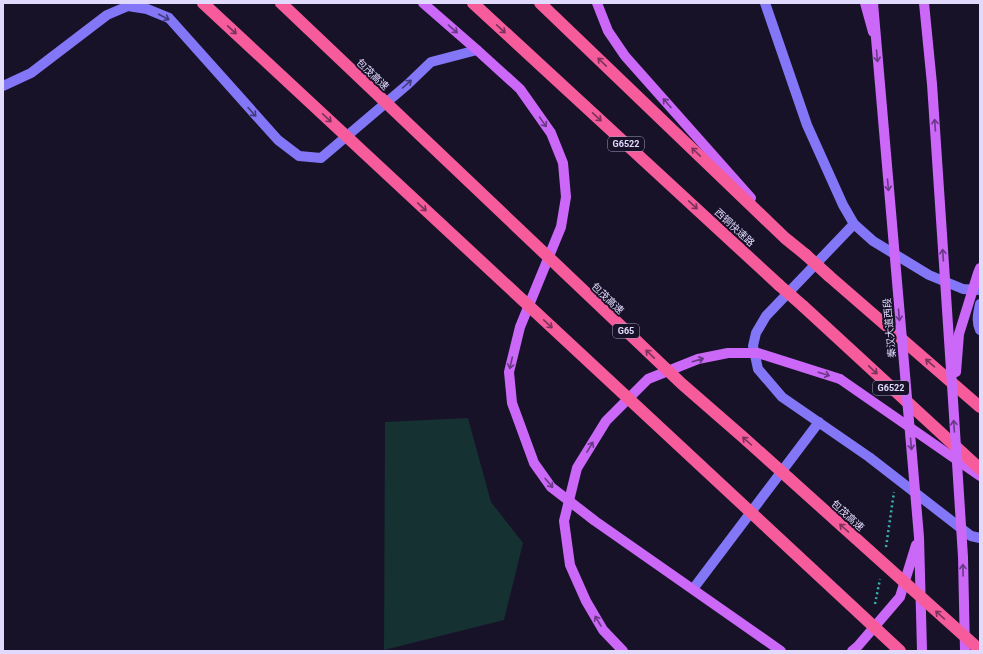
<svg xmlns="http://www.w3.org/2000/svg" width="983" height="654" viewBox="0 0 983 654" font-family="Roboto,'Noto Sans SC',sans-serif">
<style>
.green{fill:#153131}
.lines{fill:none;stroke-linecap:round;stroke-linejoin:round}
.path{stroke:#37b3b4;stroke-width:2.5;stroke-dasharray:2 3;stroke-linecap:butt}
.secondary{stroke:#8377f7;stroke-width:10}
.primary{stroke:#cb68f7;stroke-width:10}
.highway{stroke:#f65c9c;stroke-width:12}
.primary-bridge{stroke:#cb68f7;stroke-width:10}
.highway-bridge{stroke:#f65c9c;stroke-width:12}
.oneway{stroke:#423a7b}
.oneway2{stroke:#683985}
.oneway3{stroke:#7b335c}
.labels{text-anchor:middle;stroke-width:4;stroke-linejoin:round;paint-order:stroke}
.shield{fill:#171228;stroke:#a49ebd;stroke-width:1}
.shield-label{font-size:9px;font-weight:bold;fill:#e1dafd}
.street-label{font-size:10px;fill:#e1dafd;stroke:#171228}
</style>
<rect width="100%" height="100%" fill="#171228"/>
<path class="green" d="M468,418l23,84 32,41 -19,77 -120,30 1,-228z"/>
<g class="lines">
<path class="path" d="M886,547l8,-55
M875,604l5,-25"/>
<path class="secondary" d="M765,3l42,122 36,80 11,19 19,17 56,34 34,14 17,1
M3,86l28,-13 76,-58 21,-9 19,3 22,9 109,122 21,16 22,2 86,-73 24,-23 46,-12
M854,224l-88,92 -10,17 -3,13 5,23 24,28 87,60 102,79 9,2
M980,304c-2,9 -4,18 0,26
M693,589l126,-167"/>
<path class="primary" d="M423,3l54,47 43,39 31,44 12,30 3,34 -5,30 -41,100 -11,45 3,31 22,60 17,24 44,34 186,130
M597,3l11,28 17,25 126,142
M865,3l8,29
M840,379l140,97"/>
<path class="highway" d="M473,3l306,282
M540,3l245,235 21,17
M829,276l151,131
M803,306l177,163"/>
<path class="primary-bridge" d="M873,3l46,534 3,114
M924,3l8,81 21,316 10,157 2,94
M956,372l3,-38 19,-61 2,-5
M623,651l-20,-21 -17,-29 -16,-36 -6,-44 13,-53 29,-47 42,-42 50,-20 30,-6h30l82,26
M852,651l6,-5 42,-49 16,-52"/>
<path class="highway-bridge" d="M203,3l697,648
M281,3l401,381 62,54 236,212
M806,255l23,21
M779,285l24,21"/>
</g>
<defs><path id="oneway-shaft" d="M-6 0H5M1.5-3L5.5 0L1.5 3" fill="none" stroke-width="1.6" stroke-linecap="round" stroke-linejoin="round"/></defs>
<g class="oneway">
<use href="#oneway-shaft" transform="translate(164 17) rotate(28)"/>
<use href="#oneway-shaft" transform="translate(407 84) rotate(-42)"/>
<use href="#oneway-shaft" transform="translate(252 112) rotate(48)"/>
</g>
<g class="oneway2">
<use href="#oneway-shaft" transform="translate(453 29) rotate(41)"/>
<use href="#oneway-shaft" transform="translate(877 56) rotate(85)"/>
<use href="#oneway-shaft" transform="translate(667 103) rotate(-131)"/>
<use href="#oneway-shaft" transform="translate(543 122) rotate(55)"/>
<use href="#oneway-shaft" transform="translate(935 125) rotate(-94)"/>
<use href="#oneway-shaft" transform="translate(888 185) rotate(85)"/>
<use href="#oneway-shaft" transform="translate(943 255) rotate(-94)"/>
<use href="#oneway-shaft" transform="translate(899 315) rotate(85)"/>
<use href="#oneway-shaft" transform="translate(698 360) rotate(-16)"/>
<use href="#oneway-shaft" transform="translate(511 363) rotate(103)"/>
<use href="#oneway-shaft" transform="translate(824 374) rotate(17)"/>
<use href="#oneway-shaft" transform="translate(954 426) rotate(-94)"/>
<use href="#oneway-shaft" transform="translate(911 444) rotate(85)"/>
<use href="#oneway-shaft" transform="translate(590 447) rotate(-59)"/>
<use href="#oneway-shaft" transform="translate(549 483) rotate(50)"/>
<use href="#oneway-shaft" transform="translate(963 570) rotate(-91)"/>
<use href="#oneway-shaft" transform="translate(598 621) rotate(-121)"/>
</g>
<g class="oneway3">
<use href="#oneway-shaft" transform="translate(501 29) rotate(43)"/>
<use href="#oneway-shaft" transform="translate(232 30) rotate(43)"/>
<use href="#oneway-shaft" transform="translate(602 62) rotate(-136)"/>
<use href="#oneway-shaft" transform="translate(597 117) rotate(43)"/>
<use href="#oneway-shaft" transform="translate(327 118) rotate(43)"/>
<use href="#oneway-shaft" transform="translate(696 152) rotate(-136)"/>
<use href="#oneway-shaft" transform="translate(693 205) rotate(43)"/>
<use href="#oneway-shaft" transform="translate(422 207) rotate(43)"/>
<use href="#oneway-shaft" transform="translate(548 324) rotate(43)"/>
<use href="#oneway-shaft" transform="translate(650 354) rotate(-136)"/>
<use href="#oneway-shaft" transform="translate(930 363) rotate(-139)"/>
<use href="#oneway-shaft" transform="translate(873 370) rotate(43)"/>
<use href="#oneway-shaft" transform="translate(747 441) rotate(-138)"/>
<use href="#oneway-shaft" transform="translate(844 528) rotate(-138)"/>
<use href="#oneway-shaft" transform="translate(940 615) rotate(-138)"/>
</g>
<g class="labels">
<g class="shield">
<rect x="608" y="137" width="36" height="14" rx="3"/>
<rect x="613" y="324" width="26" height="14" rx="3"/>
<rect x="873" y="381" width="36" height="14" rx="3"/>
</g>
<g class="shield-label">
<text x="626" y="147">G6522</text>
<text x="626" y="334">G65</text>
<text x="891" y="391">G6522</text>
</g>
<g class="street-label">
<text transform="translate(373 74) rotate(44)" y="4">包茂高速</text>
<text transform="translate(735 227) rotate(43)" y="4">西铜快速路</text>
<text transform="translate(608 298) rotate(44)" y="4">包茂高速</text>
<text transform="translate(889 328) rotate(-95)" y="4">秦汉大道西段</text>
<text transform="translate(848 515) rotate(42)" y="4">包茂高速</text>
</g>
</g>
<rect width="983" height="654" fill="none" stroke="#e1dafd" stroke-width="8"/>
</svg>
